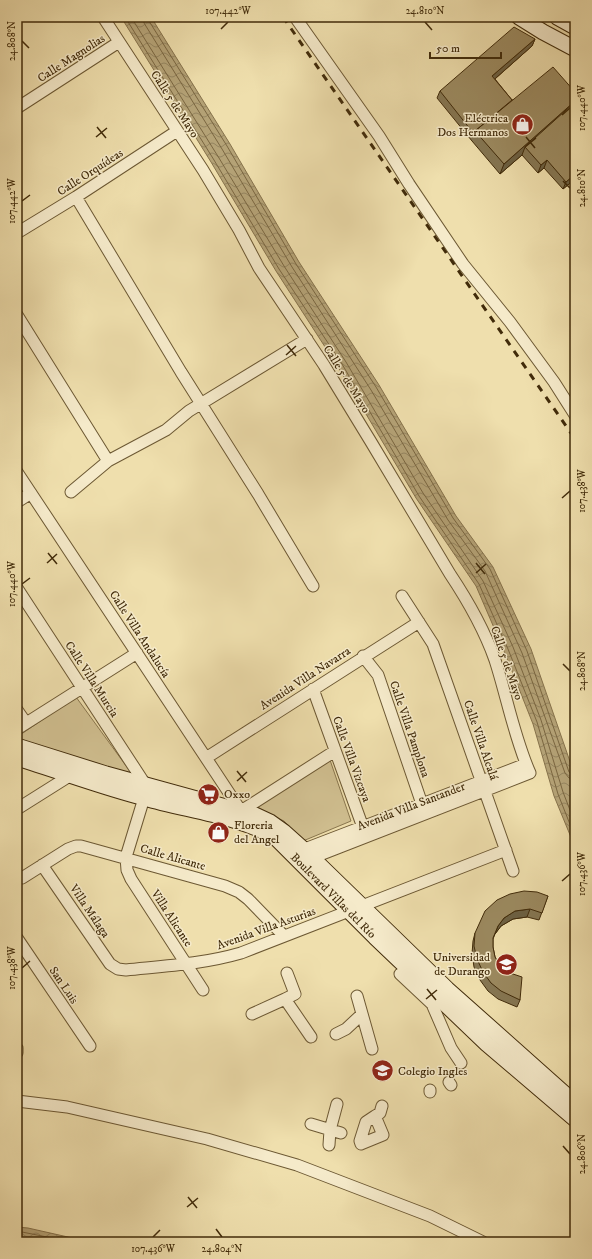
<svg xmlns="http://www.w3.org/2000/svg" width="592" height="1259" viewBox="0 0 592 1259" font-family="'IM FELL DW Pica',serif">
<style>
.green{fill:#d1c091;stroke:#89764e}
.water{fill:url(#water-waves);stroke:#86724b}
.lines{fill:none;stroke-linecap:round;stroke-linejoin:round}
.shore{stroke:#7a6640;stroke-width:1}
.street-casing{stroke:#6c5833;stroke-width:13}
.secondary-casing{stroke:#412b0a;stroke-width:17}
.street{stroke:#f5eaca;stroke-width:11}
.secondary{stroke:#f5eaca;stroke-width:15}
.rail{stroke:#412b0a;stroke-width:3;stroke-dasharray:7 7;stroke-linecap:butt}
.wall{fill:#857652;stroke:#412b0a}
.shaded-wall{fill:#6c6042;stroke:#412b0a}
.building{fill:#9b895f;stroke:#412b0a}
.ticks{fill:none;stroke:#412b0a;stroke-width:1.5}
.labels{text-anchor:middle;stroke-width:3;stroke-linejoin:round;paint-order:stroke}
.street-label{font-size:12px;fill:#412b0a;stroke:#f5eaca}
.poi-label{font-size:12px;fill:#412b0a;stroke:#f5eaca;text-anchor:start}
.neatline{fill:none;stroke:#412b0a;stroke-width:1.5}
.ticks-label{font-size:10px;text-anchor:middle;fill:#412b0a}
</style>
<defs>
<pattern id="water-waves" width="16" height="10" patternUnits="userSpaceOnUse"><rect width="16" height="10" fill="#b4a276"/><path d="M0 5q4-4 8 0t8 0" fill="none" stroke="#94845f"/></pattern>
</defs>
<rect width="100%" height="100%" fill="#efdfad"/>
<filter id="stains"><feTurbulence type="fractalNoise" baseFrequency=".005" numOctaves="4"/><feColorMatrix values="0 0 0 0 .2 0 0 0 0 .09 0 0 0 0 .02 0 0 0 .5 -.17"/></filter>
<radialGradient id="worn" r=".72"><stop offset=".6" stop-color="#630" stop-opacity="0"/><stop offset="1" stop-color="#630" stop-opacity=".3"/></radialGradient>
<path class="green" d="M76,697l56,77 -115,-34v-3z
M330,760l21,61 -48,20 -19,-20 -33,-15z"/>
<path class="water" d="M121,17h30l79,127 69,118 80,123 77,131 37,51 38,82 44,127v71l-21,-51 -21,-72 -29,-73 -28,-65 -60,-88 -78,-131 -62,-96 -65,-109z
M17,1227l11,1 62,14h-73z"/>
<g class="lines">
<path class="shore" d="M125,17l89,143 65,109 63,95 77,132 60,88 29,65 29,73 21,72 17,43
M131,17l88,141 65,108 62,96 77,131 60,88 30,66 28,73 22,72 12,31
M143,17l1,6 78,126 70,118 79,123 77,130 37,51 37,82 43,120 4,5 6,2
M148,17l1,4 78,125 69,118 80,123 77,131 37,51 37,82 42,121 3,2 3,1
M17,1231l55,11"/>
<defs>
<path id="street" d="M103,17l100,153 36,60 20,38 65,97 47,77 79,132c18,27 34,55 45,86 12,37 19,77 35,113l-223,87
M295,17l84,119 30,48 54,80 47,58 44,60 21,33
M17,108l102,-66
M76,197l105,175 77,122 55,92
M17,233l59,-36 101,-66
M17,315l91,146
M17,472l224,339
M71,492l37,-31 58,-31 23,-19 118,-72
M17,502l14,-9
M17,588l128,196 -1,14 -18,59 1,13 4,9 72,111
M402,596l31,48 80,227
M363,656l15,19 46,135
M313,689l52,144
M17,710l9,13
M17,729l120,-76
M206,758l213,-136
M17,809l54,-34 1,-4
M241,811l94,-60
M297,852l229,-88
M42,865l68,99 8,5 8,1c39,-4 77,-6 115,-17l265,-103
M22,878l46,-29 8,-3h5l144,40 14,6 9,7 36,37
M17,938l73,108
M400,974l32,30 19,44 10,15
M357,996l15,53
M285,999l10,-5 -8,-21
M252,1014l33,-15 26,38
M336,1034l10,-5 15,-14
M17,1048v5
M449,1082l2,3
M430,1090v2
M17,1101l50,6 140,32 90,26 133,51 53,26
M375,1116l-9,6 -6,19 1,3 22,-9 -8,-19 5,-3 2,-7
M311,1124l30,9
M329,1145l1,-15 7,-26"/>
<g id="secondary">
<path d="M519,17l24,15 32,17"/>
<path d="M557,17l18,10"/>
<path d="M17,746l89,28 149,41 15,7 14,10 19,17 144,140 128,114"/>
<path id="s1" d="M17,758c43,13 85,29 128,40 40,12 94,18 130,39l100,100 112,107 88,75"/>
</g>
</defs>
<use href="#street" class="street-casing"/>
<use href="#secondary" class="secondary-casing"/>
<use href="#street" class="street"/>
<use href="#secondary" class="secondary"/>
<path class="rail" d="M283,17l292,422"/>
</g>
<path class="wall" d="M535,39l-3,7 -37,33 17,21 63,-8v87l-12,10 -19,-21 -6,5 -16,-18 -22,19 -28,-33 -35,-43 3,-7z
M548,896l-9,24 -12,-3 -14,2 -12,7 -6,8 -2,5v8l2,10 25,43 -3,7 -19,-8 -10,-8 -8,-11 -6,-13 -2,-13 1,-13 2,-8z"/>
<path class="shaded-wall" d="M535,39l-3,7 -43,38 3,-8z
M575,101v7l-50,39 -3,8 -22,19 4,-10z
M547,160l-3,8 -6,5 3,-8z
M575,174v5l-12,10 3,-7z
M530,909l-3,8 -14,2 -12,7 -6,8 3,-8 6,-8 11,-7z"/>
<path class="building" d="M514,27l21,12 -43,37 20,24 -37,31 -1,3 -34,-43z
M553,67l22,25v9l-71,63 -29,-33z
M575,102v72l-9,8 -19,-22 -6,5 -16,-18z
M524,891l13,1 11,4 -6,17 -12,-4 -15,2 -11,7 -6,8 -5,12v9l2,10 4,7 8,8 15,5 -2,23 -19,-9 -10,-8 -8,-11 -6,-13 -3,-13 1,-13 10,-22 12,-11 13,-6z"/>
<path class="ticks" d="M425,22l7,8M221,29l7,-7M22,41l7,7M562,115l8,-7M97,127l9,11M96,137l11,-9M526,137l9,11M525,147l11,-9M563,181l7,7M22,201l8,-6M287,345l9,11M286,355l10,-9M562,498l8,-7M48,553l9,11M47,563l10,-9M476,563l9,11M476,573l10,-9M22,584l8,-6M563,664l7,7M237,771l9,11M237,781l10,-9M562,881l8,-7M22,968l8,-7M427,989l9,11M426,999l11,-9M563,1146l7,8M188,1197l9,11M187,1207l11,-9M216,1229l6,8M153,1237l7,-7"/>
<defs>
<symbol id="shop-disc" viewBox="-11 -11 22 22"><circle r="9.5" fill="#8f2418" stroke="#f5eaca"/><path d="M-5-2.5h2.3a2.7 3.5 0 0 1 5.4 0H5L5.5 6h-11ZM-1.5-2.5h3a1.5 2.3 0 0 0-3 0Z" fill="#fff"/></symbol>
<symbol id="supermarket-disc" viewBox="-11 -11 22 22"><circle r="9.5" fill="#8f2418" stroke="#f5eaca"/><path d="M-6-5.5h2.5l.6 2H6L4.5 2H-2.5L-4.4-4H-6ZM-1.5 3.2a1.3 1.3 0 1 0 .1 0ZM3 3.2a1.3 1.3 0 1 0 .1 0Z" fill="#fff"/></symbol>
<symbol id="university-disc" viewBox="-11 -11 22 22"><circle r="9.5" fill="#8f2418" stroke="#f5eaca"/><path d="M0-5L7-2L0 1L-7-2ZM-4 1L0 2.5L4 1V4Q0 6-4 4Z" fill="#fff"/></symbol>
<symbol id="school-disc" viewBox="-11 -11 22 22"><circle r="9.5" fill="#8f2418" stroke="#f5eaca"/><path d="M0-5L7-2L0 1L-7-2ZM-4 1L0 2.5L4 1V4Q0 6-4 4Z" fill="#fff"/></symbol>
</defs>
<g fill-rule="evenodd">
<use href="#shop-disc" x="510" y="112" width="25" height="25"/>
<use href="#supermarket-disc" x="196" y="782" width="25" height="25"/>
<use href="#shop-disc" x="206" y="820" width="25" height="25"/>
<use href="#university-disc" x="494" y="952" width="25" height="25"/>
<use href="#school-disc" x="370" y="1058" width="25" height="25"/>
</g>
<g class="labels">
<g class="street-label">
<text transform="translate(71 58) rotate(-33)" y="4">Calle Magnolias</text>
<text transform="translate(175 104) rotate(57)" y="4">Calle 5 de Mayo</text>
<text transform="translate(90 172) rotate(-33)" y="4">Calle Orquídeas</text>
<text transform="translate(347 379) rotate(58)" y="4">Calle 5 de Mayo</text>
<text transform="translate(140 634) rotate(57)" y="4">Calle Villa Andalucía</text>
<text transform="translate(507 663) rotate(71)" y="4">Calle 5 de Mayo</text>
<text transform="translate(305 678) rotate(-33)" y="4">Avenida Villa Navarra</text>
<text transform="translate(92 679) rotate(57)" y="4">Calle Villa Murcia</text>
<text transform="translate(410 729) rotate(71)" y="4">Calle Villa Pamplona</text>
<text transform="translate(481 740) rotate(71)" y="4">Calle Villa Alcalá</text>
<text transform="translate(352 759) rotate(70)" y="4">Calle Villa Vizcaya</text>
<text transform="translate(411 806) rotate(-21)" y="4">Avenida Villa Santander</text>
<text transform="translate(173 857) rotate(16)" y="4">Calle Alicante</text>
<text dy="4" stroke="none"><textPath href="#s1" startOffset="353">Boulevard Villas del Río</textPath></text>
<text transform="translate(90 911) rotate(56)" y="4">Villa Málaga</text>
<text transform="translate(172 918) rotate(57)" y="4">Villa Alicante</text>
<text transform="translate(266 928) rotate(-20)" y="4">Avenida Villa Asturias</text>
<text transform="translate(64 985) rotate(56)" y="4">San Luis</text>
</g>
<g class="poi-label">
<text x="508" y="122" text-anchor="end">Eléctrica<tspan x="508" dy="14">Dos Hermanos</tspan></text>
<text x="224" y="798">Oxxo</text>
<text x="234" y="829">Floreria<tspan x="234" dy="14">del Angel</tspan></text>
<text x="490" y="961" text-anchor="end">Universidad<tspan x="490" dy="14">de Durango</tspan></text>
<text x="398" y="1075">Colegio Ingles</text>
</g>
</g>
<rect width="592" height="1259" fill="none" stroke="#efdfad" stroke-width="44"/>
<path d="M430 52v6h71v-6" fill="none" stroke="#412b0a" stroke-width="2"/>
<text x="436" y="52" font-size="12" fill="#412b0a" stroke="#f5eaca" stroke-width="3" paint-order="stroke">50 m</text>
<rect x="22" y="22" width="548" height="1215" class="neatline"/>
<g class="ticks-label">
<text x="228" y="14">107.442°W</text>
<text x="425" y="14">24.810°N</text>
<text transform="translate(11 41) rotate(-90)" y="4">24.808°N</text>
<text transform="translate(581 108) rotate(-90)" y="4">107.440°W</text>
<text transform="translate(581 188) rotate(-90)" y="4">24.810°N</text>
<text transform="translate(11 201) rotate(-90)" y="4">107.442°W</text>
<text transform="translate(581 491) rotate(-90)" y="4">107.438°W</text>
<text transform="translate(11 584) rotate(-90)" y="4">107.440°W</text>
<text transform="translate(581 671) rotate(-90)" y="4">24.808°N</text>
<text transform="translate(581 874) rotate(-90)" y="4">107.436°W</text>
<text transform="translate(11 968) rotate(-90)" y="4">107.438°W</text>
<text transform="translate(581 1154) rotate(-90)" y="4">24.806°N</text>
<text x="153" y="1252">107.436°W</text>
<text x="222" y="1252">24.804°N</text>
</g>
<rect width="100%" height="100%" filter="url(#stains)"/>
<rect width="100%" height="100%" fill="url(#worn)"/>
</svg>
